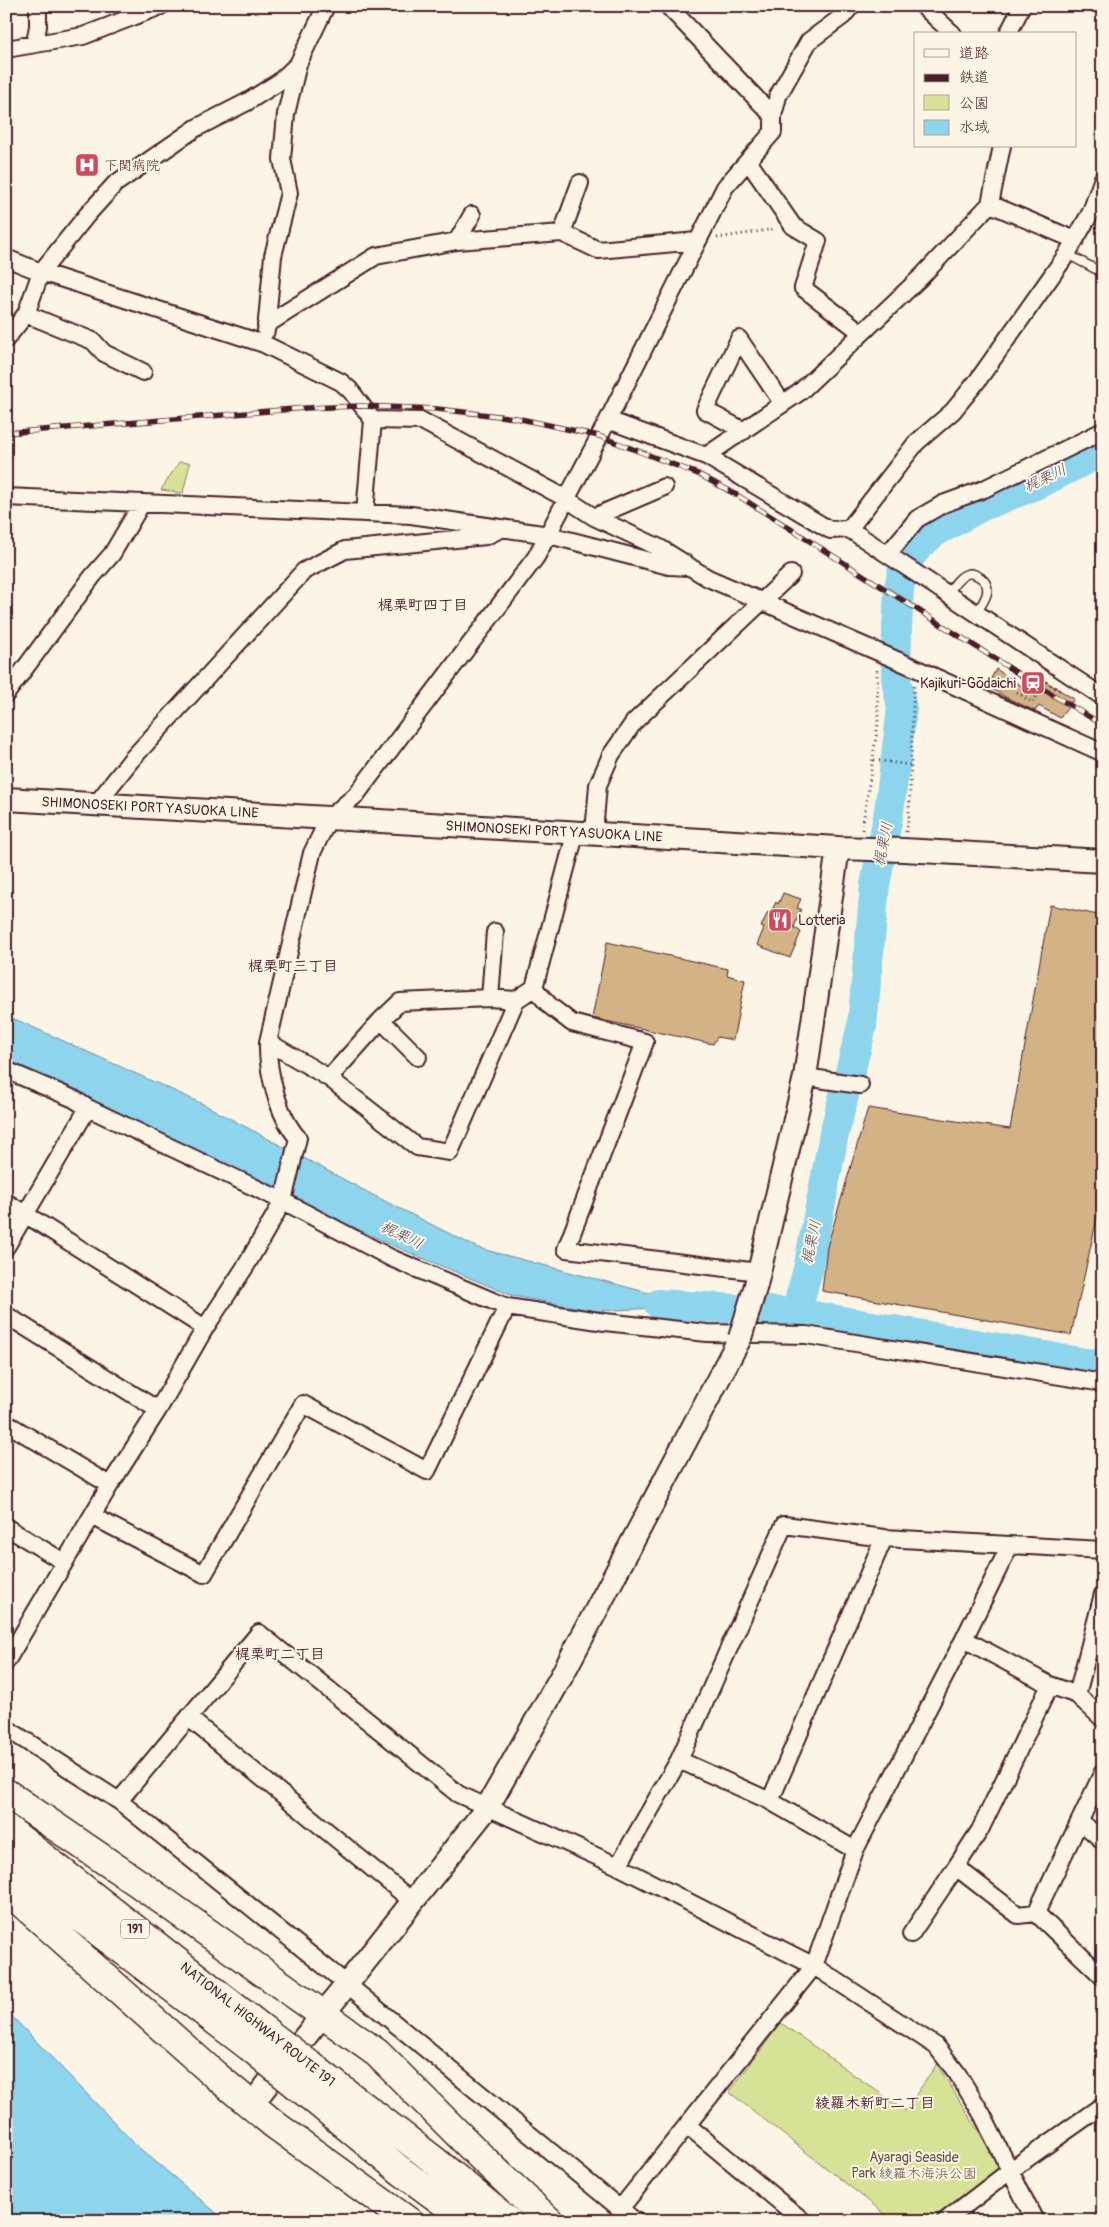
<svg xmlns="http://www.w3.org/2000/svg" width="1109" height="2227" viewBox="0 0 1109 2227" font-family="Pangolin,'Klee One',sans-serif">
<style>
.green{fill:#d6e396;stroke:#908160}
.water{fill:#8cd5ed;stroke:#728c9f}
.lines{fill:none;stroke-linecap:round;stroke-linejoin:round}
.river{stroke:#8cd5ed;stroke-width:30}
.building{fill:#d3b286;stroke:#4a1f2b}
.lane-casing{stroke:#4a1f2b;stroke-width:11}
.street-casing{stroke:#4a1f2b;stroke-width:20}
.secondary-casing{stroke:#4a1f2b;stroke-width:26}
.highway-casing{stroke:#4a1f2b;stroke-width:31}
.path{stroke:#4a1f2b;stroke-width:3;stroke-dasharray:1 4;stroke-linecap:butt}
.lane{stroke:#fcf5e5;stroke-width:8}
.street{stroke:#fcf5e5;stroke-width:16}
.secondary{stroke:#fcf5e5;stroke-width:22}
.highway{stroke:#fcf5e5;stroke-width:28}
.rail-casing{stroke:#4a1f2b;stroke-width:5.5}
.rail{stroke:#fcf5e5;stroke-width:4;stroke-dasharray:11;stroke-linecap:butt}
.secondary-bridge-casing{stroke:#4a1f2b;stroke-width:26;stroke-linecap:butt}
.highway-bridge-casing{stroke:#4a1f2b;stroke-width:31;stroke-linecap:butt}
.path-bridge{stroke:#4a1f2b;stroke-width:3;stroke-dasharray:1 4;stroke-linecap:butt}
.secondary-bridge{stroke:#fcf5e5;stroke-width:22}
.highway-bridge{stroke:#fcf5e5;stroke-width:28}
.labels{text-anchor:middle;stroke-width:4;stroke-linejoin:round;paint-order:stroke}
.shield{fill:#fcf5e5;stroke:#7f5f63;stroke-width:1}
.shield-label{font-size:12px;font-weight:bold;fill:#4a1f2b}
.poi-label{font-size:14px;fill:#4a1f2b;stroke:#fcf5e5;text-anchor:start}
.street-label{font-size:14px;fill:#4a1f2b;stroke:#fcf5e5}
.park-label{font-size:14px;fill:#6d5046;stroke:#fcf5e5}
.water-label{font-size:15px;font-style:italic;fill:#5a4c5c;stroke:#fcf5e5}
.neighbourhood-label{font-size:15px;font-weight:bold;fill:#4a1f2b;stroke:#fcf5e5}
</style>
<rect width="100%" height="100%" fill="#fcf5e5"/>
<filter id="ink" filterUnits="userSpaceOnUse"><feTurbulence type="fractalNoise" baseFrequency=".02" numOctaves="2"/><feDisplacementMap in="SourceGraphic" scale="10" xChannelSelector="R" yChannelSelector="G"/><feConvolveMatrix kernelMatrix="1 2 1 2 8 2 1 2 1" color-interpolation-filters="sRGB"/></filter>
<g filter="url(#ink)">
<path class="green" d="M179,462l11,1 -7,30 -22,-3z
M781,2023l124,88 32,-47 65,106 -70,51h-38l-165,-129z"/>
<path class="water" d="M6,1015l197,89 168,90 107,54 221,58 -103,5 -83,-15 -117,-49 -390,-182z
M6,2010l131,136 89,75h-220z"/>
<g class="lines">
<path class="river" d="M659,1304l137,9 307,53
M796,1313l12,-44 26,-135 28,-108 13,-141 14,-74 13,-102 -6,-31 1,-49 2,-41 5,-23 12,-16 17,-16 47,-26 58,-23 65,-33"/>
</g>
<path class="building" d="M996,669l34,23 10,-14 34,21 -14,19 -21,-12 -4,5 -28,-13 -20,-12z
M783,893l18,6 -4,9 4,1 -7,18 7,5 -11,26 -33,-13 7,-17 -3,-1 7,-15 2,2 6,-12 2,2z
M1050,905l53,11v275l-32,144 -249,-44 5,-44 41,-139 142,21z
M607,942l121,27 -1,6 18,5 -12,60 -16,-3 -4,7 -121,-26z"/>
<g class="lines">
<defs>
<path id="lane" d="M1067,254l36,19
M948,593c5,-6 11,-17 19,-19 5,-2 10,1 14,4 13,10 3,23 -4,34"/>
<path id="street" d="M668,6l105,110
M923,6l30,28
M1008,34l14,-28
M35,43l3,-17v-20
M6,49l77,-13 78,-30
M748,161l45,65 25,15 -15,47 59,45
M990,204l85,36
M562,233l18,-50
M457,241l15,-26
M6,258l35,14 223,72 77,38 9,8 23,30 49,1 143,77 29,19 66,31 29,18
M26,314l67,27 11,12 39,19
M266,325l110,-69 81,-15 105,-8 36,17 99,-9
M266,331l7,-75 16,-63 -7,-34 4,-45 12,-50 28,-58
M6,339l20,-25 15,-42 46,-57 28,-31 81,-56 51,-26 32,-20 19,-18
M608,420l98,36 124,74 19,-1 254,168
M744,431l-39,-21 34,-71 44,65
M706,456l94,-64 121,-115 69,-73 12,-58
M6,497l405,18 138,20 120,31 21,1 18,11 207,90 188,85
M365,513l8,-93
M594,517l70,-30
M849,529l67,-86 37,-32 25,-31 89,-126 24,-42 12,-34
M888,554l29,-35 26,-15 41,-15 119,-58
M6,694l86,-117 20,-23 30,-51
M97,803l34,-43 173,-189 41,-21 141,-14 17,-8
M594,833l4,-48 13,-30 23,-33 157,-148
M534,988l42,-157
M490,998l5,-66
M381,1020l37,37
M268,1042l61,36 88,69 33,5 66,-152 18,-12 16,18 22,17 73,19 -79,207 193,23
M6,1070l68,29 14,9 195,93 108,57 116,49 98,15 102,11 99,2 297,48
M805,1077l55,8
M329,1078l52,-58 19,-18 90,-4 26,2
M6,1202l199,126
M6,1247l82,-139
M6,1315l152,95
M6,1423l104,62
M92,1516l112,58 99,-170 124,67 80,-164
M6,1527l58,35
M1010,1545l93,5
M964,1639l86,46 27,10 26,24
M6,1662l104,-177 48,-75 47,-82 42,-64 36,-63 15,-63c-20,-22 -31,-67 -30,-96l44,-189 17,-35 27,-23 180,-238 72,-137 117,-233 48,-55v-16l5,-20 31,-55 34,-25 8,-10
M1077,1695l26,-101
M189,1718l223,183
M6,1728l113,73 229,184 287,236
M679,1760l91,41 85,49
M1103,1772l-67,141 67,64
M119,1801l140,-168 199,161 160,72 196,100 122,80 21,27 25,41 53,107
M770,1801l114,-263
M1080,1821l23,20
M618,1866l61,-106 105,-235 100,13 126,7 -46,94 -109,211 -41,116 -194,243
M1036,1913l-18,2 -62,-48 24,-37 70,-145
M911,1934l45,-67
M687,2125l116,96
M945,2221l66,-51 92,-65
M1102,2221l1,-1"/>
<path id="secondary" d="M6,799l832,49 65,2 200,11
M756,1285l49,-208 33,-229
M251,2105l236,-297 74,-131 179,-339"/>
<path id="highway" d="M6,1793l132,90 239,170 102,102 70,66
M6,1828l258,202
M6,1861l244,186
M6,1889l208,185 61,51 133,96
M314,2068l121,93 73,60
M299,2087l102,84 68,50"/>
</defs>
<use href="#lane" class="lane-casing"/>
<use href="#street" class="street-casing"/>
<use href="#secondary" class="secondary-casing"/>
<use href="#highway" class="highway-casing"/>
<path class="path" d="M717,238l58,-9
M1046,682l16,10
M1017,692l13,9
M874,760l36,5
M862,830l16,-106 -1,-56
M906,832l3,-17 5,-132"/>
<use href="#lane" class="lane"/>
<use href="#street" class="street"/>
<use href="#secondary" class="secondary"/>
<use href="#highway" class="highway"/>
<defs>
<path id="rail" d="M6,433l300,-25 54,-2 77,3 79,9 83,18 99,38 39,21 296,188 70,42"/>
</defs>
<use href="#rail" class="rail-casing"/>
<use href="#rail" class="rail"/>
<defs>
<path id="secondary-bridge" d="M740,1338l16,-53"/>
<path id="highway-bridge" d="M264,2030l50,38
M250,2047l49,40"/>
</defs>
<use href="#secondary-bridge" class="secondary-bridge-casing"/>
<use href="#highway-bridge" class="highway-bridge-casing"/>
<path class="path-bridge" d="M1033,702l13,-20"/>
<use href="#secondary-bridge" class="secondary-bridge"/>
<use href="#highway-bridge" class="highway-bridge"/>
</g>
</g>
<defs>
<symbol id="hospital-square" viewBox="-11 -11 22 22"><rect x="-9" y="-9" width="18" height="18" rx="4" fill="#d1495b" stroke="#fcf5e5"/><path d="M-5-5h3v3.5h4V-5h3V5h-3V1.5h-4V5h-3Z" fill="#fff"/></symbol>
<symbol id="station-square" viewBox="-11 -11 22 22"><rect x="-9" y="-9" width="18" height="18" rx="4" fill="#d1495b" stroke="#fcf5e5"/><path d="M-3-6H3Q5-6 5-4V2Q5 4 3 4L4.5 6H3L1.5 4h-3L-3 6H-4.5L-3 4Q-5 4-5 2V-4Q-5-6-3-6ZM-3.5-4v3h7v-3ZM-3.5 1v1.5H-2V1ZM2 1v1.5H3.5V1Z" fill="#fff"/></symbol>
<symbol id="restaurant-square" viewBox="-11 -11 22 22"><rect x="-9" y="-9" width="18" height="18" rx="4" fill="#d1495b" stroke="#fcf5e5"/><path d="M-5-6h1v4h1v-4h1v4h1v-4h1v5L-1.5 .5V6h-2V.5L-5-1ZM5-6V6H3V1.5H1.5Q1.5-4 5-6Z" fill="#fff"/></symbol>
</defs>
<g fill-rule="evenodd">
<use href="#hospital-square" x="73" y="151" width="28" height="28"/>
<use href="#station-square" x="1019" y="669" width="28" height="28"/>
<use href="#restaurant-square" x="766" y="906" width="28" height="28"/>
</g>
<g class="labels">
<rect class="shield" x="121" y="1919.5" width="28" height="19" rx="4"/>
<g class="shield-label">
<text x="135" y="1933">191</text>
</g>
<g class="poi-label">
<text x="104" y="170">下関病院</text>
<text x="1016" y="688" text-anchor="end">Kajikuri-Gōdaichi</text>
<text x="798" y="925">Lotteria</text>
</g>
<g class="street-label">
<text transform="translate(150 807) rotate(3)" y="5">SHIMONOSEKI PORT YASUOKA LINE</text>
<text transform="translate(554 831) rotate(3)" y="5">SHIMONOSEKI PORT YASUOKA LINE</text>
<text transform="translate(258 2024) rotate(38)" y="5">NATIONAL HIGHWAY ROUTE 191</text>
</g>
<g class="park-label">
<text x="914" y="2162">Ayaragi Seaside<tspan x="914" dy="16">Park 綾羅木海浜公園</tspan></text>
</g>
<g class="water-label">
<text transform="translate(1045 478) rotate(-25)" y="5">梶栗川</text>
<text transform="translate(883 844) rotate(-79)" y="5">梶栗川</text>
<text transform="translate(402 1235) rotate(26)" y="5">梶栗川</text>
<text transform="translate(811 1242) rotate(-78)" y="5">梶栗川</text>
</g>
<g class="neighbourhood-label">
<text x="423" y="610">梶栗町四丁目</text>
<text x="293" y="971">梶栗町三丁目</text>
<text x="280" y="1659">梶栗町二丁目</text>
<text x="875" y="2108">綾羅木新町二丁目</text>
</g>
</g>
<rect width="1109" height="2227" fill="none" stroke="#fcf5e5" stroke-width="25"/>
<rect x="12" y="12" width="1084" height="2202" fill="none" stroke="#4a1f2b" stroke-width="2" filter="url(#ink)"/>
<rect x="914" y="32" width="162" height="115" fill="#fcf5e5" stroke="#b59f9b"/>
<rect x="924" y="49" width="25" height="8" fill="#fcf5e5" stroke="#b59f9b"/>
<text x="959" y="58" font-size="15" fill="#4a1f2b">道路</text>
<rect x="924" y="74" width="25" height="8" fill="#4a1f2b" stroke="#b59f9b"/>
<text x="959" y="82" font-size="15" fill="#4a1f2b">鉄道</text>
<rect x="924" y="95" width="25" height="15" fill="#d6e396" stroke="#b59f9b"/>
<text x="959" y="108" font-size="15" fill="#4a1f2b">公園</text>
<rect x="924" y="120" width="25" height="15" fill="#8cd5ed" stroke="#b59f9b"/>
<text x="959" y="132" font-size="15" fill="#4a1f2b">水域</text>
</svg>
